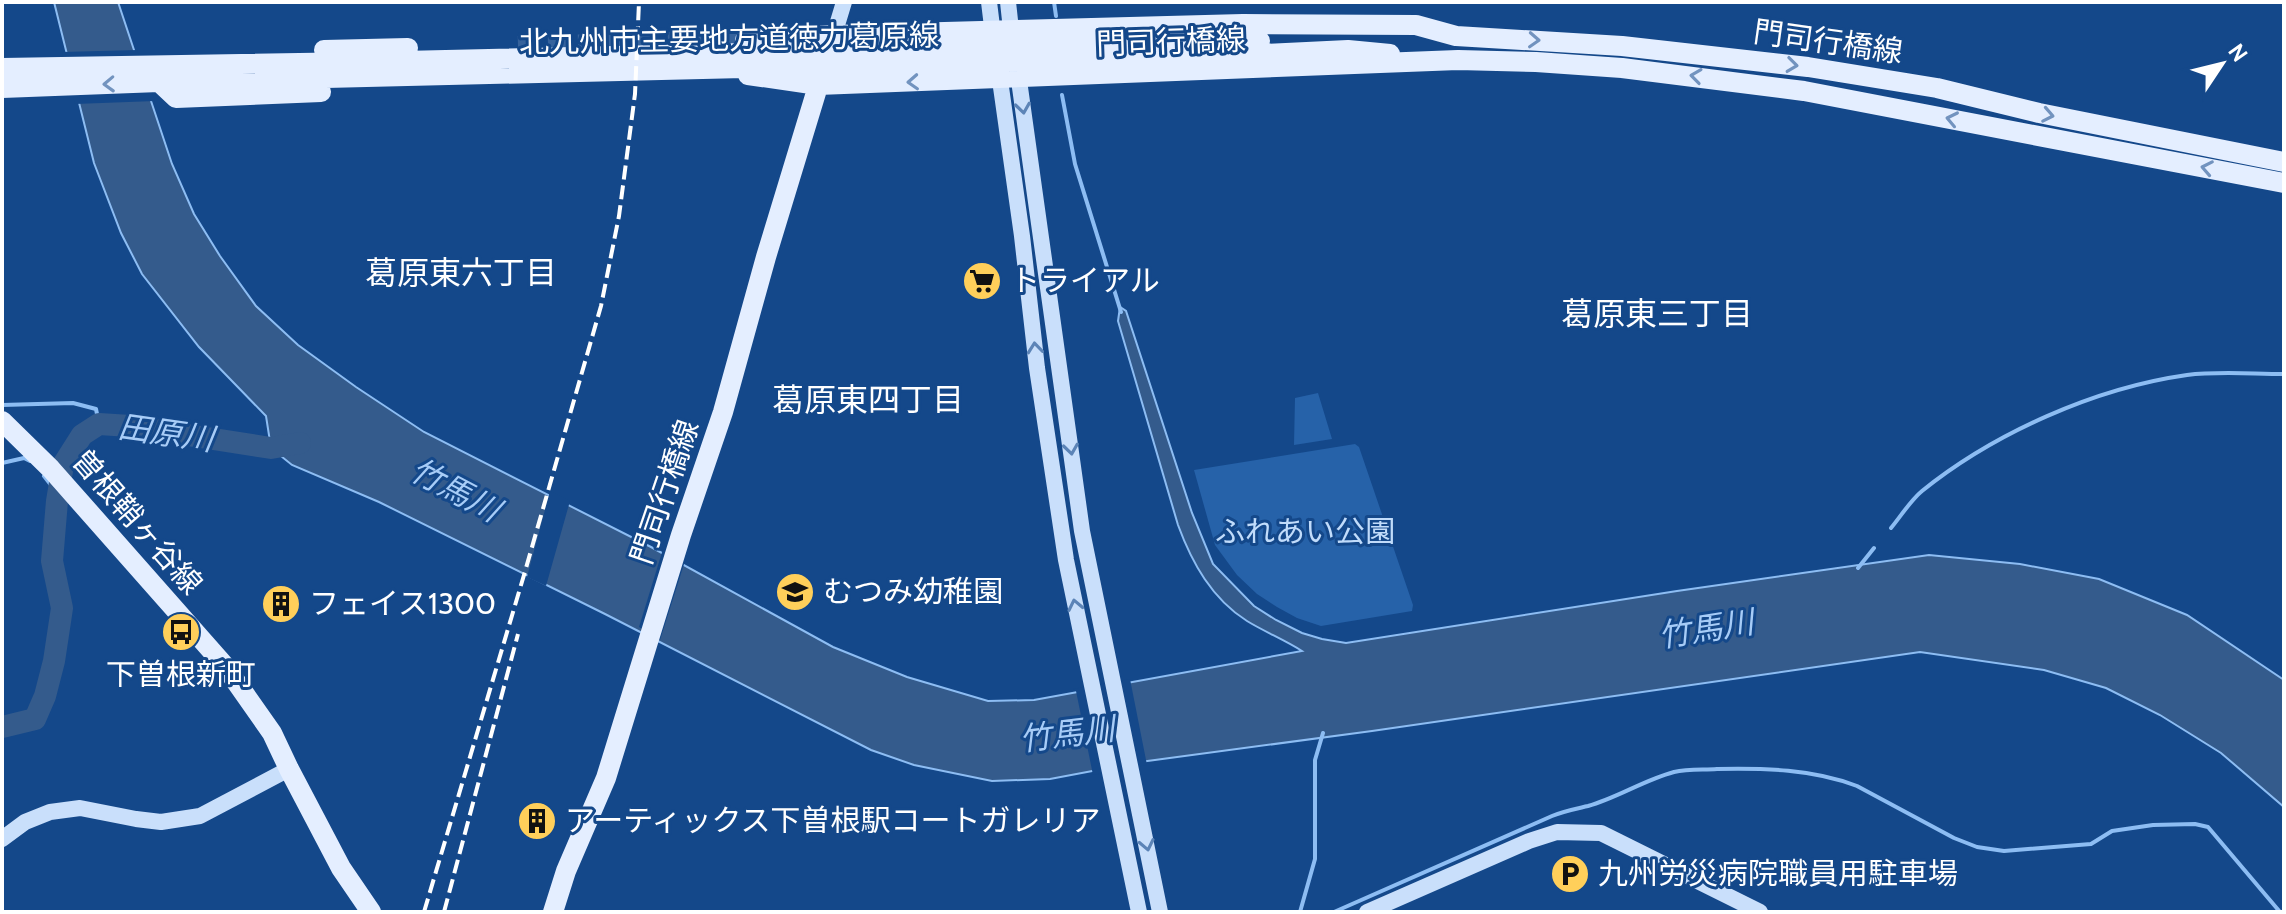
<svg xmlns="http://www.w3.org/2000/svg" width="2286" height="914" viewBox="0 0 2286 914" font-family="Cabin,'Noto Sans JP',sans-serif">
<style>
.green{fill:#2662a9}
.water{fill:#345b8c;stroke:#8dbdf3;stroke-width:2}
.pier{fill:#14488a}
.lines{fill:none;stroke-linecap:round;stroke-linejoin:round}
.stream{stroke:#8dbdf3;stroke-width:4}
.river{stroke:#345b8c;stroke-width:22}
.primary-tunnel{stroke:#37639c;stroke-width:20;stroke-dasharray:20 10;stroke-linecap:butt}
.secondary{stroke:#c9dffb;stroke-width:16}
.primary{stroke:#e4eeff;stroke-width:20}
.rail{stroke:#fff;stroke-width:4;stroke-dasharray:14 6;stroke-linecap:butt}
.oneway{stroke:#7293bf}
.oneway2{stroke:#5c84b7}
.labels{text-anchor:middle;stroke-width:6;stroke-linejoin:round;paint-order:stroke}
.street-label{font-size:30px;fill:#fff;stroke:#14488a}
.poi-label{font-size:30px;fill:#fff;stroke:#14488a;text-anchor:start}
.park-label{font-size:30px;fill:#c1dcfb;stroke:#14488a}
.neighbourhood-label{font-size:32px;fill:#fff;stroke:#14488a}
.water-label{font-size:32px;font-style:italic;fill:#a7ccf7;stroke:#14488a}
</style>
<rect width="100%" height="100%" fill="#14488a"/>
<path class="green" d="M1318,393l14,46 -38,6 1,-47z
M1355,444l4,3 54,158 -1,6 -91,15 -24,-8 -20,-11 -20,-13 -20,-19 -22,-30 -21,-75z"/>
<path class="water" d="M54,2h64l54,162 22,50 26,42 36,50 42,39 58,42 68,45 227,115 182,100 74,30 81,24 46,-1 268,-49c-17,-11 -37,-19 -55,-30 -35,-22 -55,-58 -69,-96l-60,-204 2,-14 6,4 66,202 21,51 41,42 22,14 26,13 20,6 24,4 331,-52 252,-36 91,9 79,15 88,36 97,65v127l-63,-54 -61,-38 -54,-27 -62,-18 -124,-18 -548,79 -232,31 -90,17 -58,2 -78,-16 -43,-15 -266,-136 -226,-112 -87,-37 -21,-17 -5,-32 -67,-69 -57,-73 -21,-41 -27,-70z"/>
<path class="pier" d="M137,50l18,51 -80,3 -13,-52z
M550,491l20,10 -24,85 -19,-9z
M663,549l22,12 -25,79 -21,-13z
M1130,679l17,86 -54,10 -17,-84 -3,-2z"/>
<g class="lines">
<path class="stream" d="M1054,2l2,14
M1062,95l13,69 46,148
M2,405l71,-2 23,6 3,15
M2,463l22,-5 6,3
M44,476l14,18
M1891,528c10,-12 19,-27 31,-37 72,-58 173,-103 265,-116 31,-4 65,-1 97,-1
M1858,568l16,-20
M1300,912l15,-53v-99l8,-27
M1334,912l218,-96c12,-5 23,-7 36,-10 29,-8 56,-26 86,-34 14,-3 29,-2 43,-3 47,-1 96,0 140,17l97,52 23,9 27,4 87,-7 21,-13 41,-6 42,-1 13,3 72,85"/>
<path class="river" d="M2,727l33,-8 10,-23 9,-35 8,-53 -10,-47 5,-60 6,-36 19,-30 17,-11 31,2 141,22 29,-5"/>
<path class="primary-tunnel" d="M518,46l227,-6"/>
<path class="secondary" d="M989,2l5,41
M1008,2l4,37
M834,35l10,-33
M998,66l24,170 15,132 29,192 73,352
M1017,66l65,465 78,381
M2,839l23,-17 25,-10 30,-4 56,11 25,3 39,-6 89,-47
M1367,912l162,-71 28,-9 44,1 159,79"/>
<path class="primary" d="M745,40l89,-5 409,-11 173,1 40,11 166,10 186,21 129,21 102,25 245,49
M324,50l84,-2
M2,68l358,-6 900,-21
M748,75l70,10 640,-25 78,2 86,6 182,23 480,92
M159,82l17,16 145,-6
M2,88l157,-6 1042,-25 147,-7 42,4
M2,421l49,48 174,197 47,67 17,36 52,99 30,44
M553,912l13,-41 40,-93 75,-243 42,-123 43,-155 56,-184"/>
<path class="rail" d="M424,912l100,-337 77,-269 18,-90 16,-122 4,-92
M444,912l74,-278"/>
</g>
<defs><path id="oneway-chevron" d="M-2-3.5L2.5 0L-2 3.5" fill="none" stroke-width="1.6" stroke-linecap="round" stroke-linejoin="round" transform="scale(2)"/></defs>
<g class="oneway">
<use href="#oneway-chevron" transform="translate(1534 40) rotate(3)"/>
<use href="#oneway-chevron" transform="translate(1792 65) rotate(7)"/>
<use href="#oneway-chevron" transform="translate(1696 76) rotate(-172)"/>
<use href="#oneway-chevron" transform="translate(913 82) rotate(177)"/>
<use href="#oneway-chevron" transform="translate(109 84) rotate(178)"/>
<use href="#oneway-chevron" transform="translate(2048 115) rotate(11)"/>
<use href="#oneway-chevron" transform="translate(1952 119) rotate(-168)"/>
<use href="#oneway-chevron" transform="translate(2207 168) rotate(-169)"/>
</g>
<g class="oneway2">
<use href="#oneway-chevron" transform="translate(1023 108) rotate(82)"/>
<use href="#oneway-chevron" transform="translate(1035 348) rotate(-96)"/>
<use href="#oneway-chevron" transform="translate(1071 449) rotate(82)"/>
<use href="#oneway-chevron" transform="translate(1075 605) rotate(-102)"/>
<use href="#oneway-chevron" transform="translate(1147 845) rotate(78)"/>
</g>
<defs>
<symbol id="supermarket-disc" viewBox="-11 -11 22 22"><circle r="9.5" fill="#ffcf5a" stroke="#14488a"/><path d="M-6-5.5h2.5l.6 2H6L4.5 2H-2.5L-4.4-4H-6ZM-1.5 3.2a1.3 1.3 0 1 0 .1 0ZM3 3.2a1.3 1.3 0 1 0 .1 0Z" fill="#111"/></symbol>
<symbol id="school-disc" viewBox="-11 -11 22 22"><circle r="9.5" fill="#ffcf5a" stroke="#14488a"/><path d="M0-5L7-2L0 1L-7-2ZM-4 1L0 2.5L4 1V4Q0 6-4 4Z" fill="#111"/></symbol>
<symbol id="building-disc" viewBox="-11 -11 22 22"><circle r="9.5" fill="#ffcf5a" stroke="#14488a"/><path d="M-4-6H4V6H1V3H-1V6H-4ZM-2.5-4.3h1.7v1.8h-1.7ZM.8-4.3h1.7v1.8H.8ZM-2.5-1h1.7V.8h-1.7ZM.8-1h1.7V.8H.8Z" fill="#111"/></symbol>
<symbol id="bus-disc" viewBox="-11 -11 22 22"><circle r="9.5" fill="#ffcf5a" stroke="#14488a"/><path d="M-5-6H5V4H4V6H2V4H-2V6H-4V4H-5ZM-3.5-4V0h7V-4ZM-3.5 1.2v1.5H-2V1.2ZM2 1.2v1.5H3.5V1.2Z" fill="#111"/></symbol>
<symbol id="parking-disc" viewBox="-11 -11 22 22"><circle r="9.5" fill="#ffcf5a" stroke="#14488a"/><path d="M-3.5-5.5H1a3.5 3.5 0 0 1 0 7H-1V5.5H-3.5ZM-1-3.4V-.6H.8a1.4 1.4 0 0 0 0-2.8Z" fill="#111"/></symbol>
</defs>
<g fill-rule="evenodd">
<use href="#supermarket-disc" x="960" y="259" width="44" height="44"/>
<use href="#school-disc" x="773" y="570" width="44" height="44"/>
<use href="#building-disc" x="259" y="582" width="44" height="44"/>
<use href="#bus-disc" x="159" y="610" width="44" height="44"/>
<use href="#building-disc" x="515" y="799" width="44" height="44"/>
<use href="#parking-disc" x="1548" y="852" width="44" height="44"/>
</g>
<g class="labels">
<g class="street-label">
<text transform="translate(729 39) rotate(-1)" y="10">北九州市主要地方道徳力葛原線</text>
<text transform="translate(1171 42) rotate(-2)" y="10">門司行橋線</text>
<text transform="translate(1828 42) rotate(8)" y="10">門司行橋線</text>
<text transform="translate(665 492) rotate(-71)" y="10">門司行橋線</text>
<text transform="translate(137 522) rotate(49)" y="10">曽根鞘ヶ谷線</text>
</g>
<g class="poi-label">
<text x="1010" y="291">トライアル</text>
<text x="823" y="602">むつみ幼稚園</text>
<text x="309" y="614">フェイス1300</text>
<text x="181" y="685" text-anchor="middle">下曽根新町</text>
<text x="565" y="831">アーティックス下曽根駅コートガレリア</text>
<text x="1598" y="884">九州労災病院職員用駐車場</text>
</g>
<g class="park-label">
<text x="1305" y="542">ふれあい公園</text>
</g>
<g class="neighbourhood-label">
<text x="461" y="284">葛原東六丁目</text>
<text x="1657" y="325">葛原東三丁目</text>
<text x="868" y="411">葛原東四丁目</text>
</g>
<g class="water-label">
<text transform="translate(166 433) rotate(8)" y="11">田原川</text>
<text transform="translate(455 490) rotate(28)" y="11">竹馬川</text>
<text transform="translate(1706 629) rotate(-9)" y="11">竹馬川</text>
<text transform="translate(1067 734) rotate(-7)" y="11">竹馬川</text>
</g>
</g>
<rect width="2286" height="914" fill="none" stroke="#ffffff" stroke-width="8"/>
<g transform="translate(2222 64) rotate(55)" stroke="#14488a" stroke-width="6" paint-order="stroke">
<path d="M0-6L14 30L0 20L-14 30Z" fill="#ffffff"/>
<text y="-12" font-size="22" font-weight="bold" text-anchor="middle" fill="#ffffff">N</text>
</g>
</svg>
